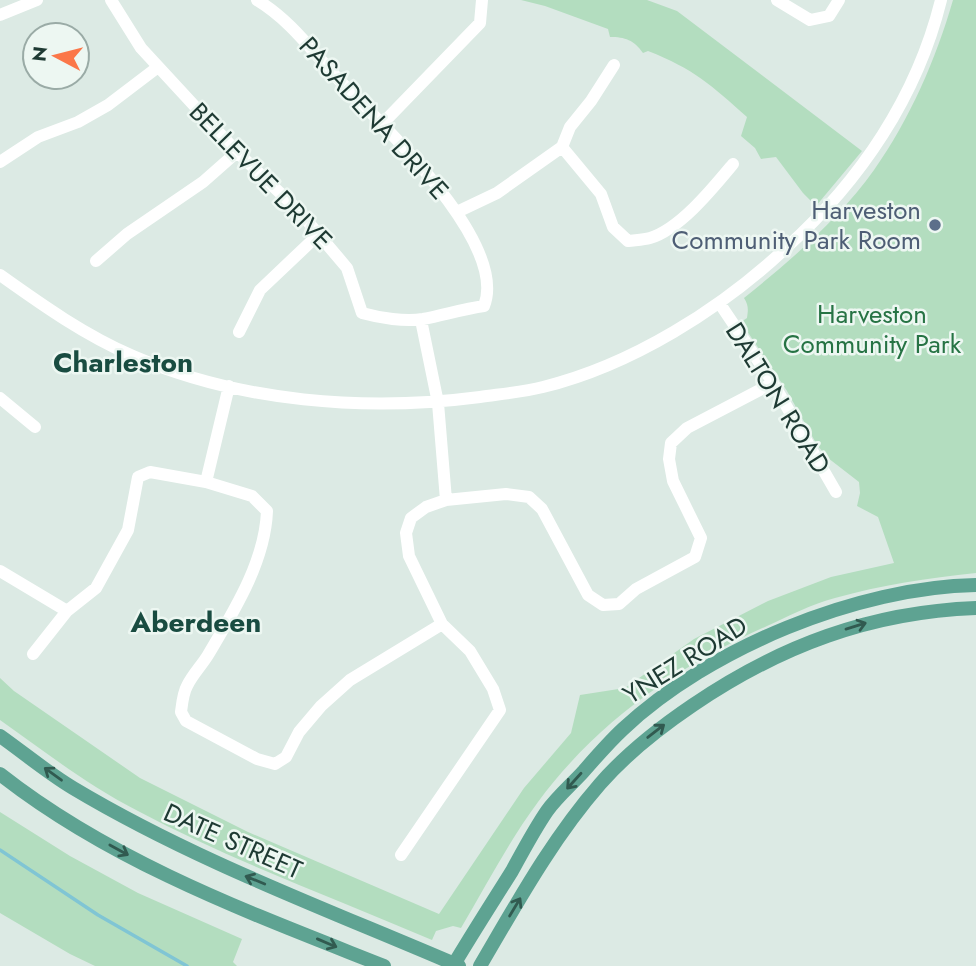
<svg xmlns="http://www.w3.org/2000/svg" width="976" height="966" viewBox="0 0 976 966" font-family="Jost,sans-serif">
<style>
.green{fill:#b3ddbf}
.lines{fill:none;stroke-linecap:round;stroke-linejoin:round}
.stream{stroke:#80c5d4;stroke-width:3.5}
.minor{stroke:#fff;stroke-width:12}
.major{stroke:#5ea392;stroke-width:14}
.oneway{stroke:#315a50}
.service-dot{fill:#5c6f8a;stroke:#edf7f2;stroke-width:2.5}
.labels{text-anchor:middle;stroke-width:5;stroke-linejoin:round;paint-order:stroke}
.street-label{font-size:26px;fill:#1e3a33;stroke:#edf7f2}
.service-label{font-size:26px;fill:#4e5e75;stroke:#edf7f2;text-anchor:end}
.park-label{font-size:26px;fill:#267344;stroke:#edf7f2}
.neighbourhood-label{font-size:28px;font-weight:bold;fill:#194c41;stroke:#edf7f2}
</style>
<rect width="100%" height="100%" fill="#dceae4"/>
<path class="green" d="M521,0h126l30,11 185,140 -46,55 -13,-13 -27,-36 -15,2 -6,-11 -14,-12 6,-19c-36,-32 -53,-48 -99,-66l-5,2c-9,-13 -18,-16 -33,-16l-2,-8 -63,-23z
M953,0h23v573c-48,5 -95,12 -141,25 -23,6 -46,18 -68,28 -89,40 -171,97 -229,176 -29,39 -52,84 -77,126l-8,-2 -17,5 -4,9c-98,-42 -200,-79 -294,-129 -49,-25 -93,-59 -138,-91v-42l14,13 126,87 108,54 191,82 85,-126 47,-55 9,-38 45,-7 69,-49 74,-38 63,-24 63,-14 -16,-46 -21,-11 3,-13 -1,-11 -31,-24 -11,-13 -30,-54 -46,-69 6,-4c1,-8 2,-12 -3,-20 46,-37 96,-80 130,-128 36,-51 62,-111 79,-170z
M0,812l70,44 68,37 104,46 -9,23 4,4h-142l-25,-12 -70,-41z"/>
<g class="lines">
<path class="stream" d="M0,850l98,65 89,51"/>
<path class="minor" d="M111,0l30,48 96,104 61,58 49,58 15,45c18,5 43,9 61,6 21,-4 40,-10 61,-13 25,-63 -102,-181 -143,-224 -27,-28 -49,-61 -84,-82
M777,0l33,20 19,-4 10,-16
M0,15l37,-15
M382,124l98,-101 2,-23
M562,147l39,47 12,33 15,14c7,-1 15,-1 22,-3 30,-9 63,-50 83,-74
M0,162l38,-25 40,-15 30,-17 50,-38
M457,212l40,-19 65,-46 8,-20 21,-26 23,-36
M96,261l31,-27 76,-52 34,-30
M0,275c42,30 86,61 133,81 107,46 232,56 347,41 21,-3 43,-5 63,-10 89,-22 178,-78 244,-140 73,-66 130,-150 154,-247
M720,304l53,79 63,109
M421,320l17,83 8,97
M239,332l21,-42 59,-56
M0,398l35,29
M206,482l23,-96
M0,571l67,40
M33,654l34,-43 29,-23 32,-58 10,-53 12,-5 56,10 46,14 15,15c-2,51 -33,100 -59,144 -6,10 -16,20 -21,31 -4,7 -5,18 -6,26l5,9 71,38 18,5 11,-7 13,-25 22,-26 29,-26 92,-56
M401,855l99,-145 -7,-21 -23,-38 -28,-27 -33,-68 -3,-23 5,-15 15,-11 20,-7 60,-6 23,3 13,12 46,86 15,10 16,-1 17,-15 59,-32 6,-19 -28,-57 -4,-22 2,-16 16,-15 86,-45"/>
<path class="major" d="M0,736c24,17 48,37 73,52 122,73 256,122 386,178
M0,774c113,89 253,140 384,192
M453,966c19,-32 39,-63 59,-95 11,-20 22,-41 35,-60 10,-14 24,-26 36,-39 13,-15 26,-30 40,-43 86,-81 235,-142 353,-144
M480,966c37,-63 72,-127 120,-182 27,-31 59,-56 93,-79 87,-59 177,-93 283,-97"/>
</g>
<defs><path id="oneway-shaft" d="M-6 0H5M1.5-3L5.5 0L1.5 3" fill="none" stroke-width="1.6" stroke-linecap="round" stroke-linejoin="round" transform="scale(1.75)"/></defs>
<g class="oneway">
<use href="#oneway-shaft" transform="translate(856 626) rotate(-17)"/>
<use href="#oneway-shaft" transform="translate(656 731) rotate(-38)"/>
<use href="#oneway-shaft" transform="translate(53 774) rotate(-144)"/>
<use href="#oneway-shaft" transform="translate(574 781) rotate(132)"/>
<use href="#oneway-shaft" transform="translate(119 850) rotate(29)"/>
<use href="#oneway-shaft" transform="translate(255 880) rotate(-158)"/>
<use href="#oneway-shaft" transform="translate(515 907) rotate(-59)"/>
<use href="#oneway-shaft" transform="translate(327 943) rotate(23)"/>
</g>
<circle class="service-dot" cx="935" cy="225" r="7"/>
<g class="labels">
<g class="street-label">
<text transform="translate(374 118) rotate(48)" y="9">PASADENA DRIVE</text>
<text transform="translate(261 176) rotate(46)" y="9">BELLEVUE DRIVE</text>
<text transform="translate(778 398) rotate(58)" y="9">DALTON ROAD</text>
<text transform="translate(685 660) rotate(-32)" y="9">YNEZ ROAD</text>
<text transform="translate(233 841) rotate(24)" y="9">DATE STREET</text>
</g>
<g class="service-label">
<text x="921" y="219">Harveston<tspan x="921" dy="30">Community Park Room</tspan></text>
</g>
<g class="park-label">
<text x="872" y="323">Harveston<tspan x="872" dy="30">Community Park</tspan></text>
</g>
<g class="neighbourhood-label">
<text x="123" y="372">Charleston</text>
<text x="196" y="632">Aberdeen</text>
</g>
</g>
<g transform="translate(56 56) rotate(277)"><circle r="33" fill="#edf7f2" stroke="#9aaba6" stroke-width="2"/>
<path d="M0-5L12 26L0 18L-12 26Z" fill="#fb7749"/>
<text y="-10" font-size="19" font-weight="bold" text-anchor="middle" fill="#1e3a33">N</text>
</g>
</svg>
